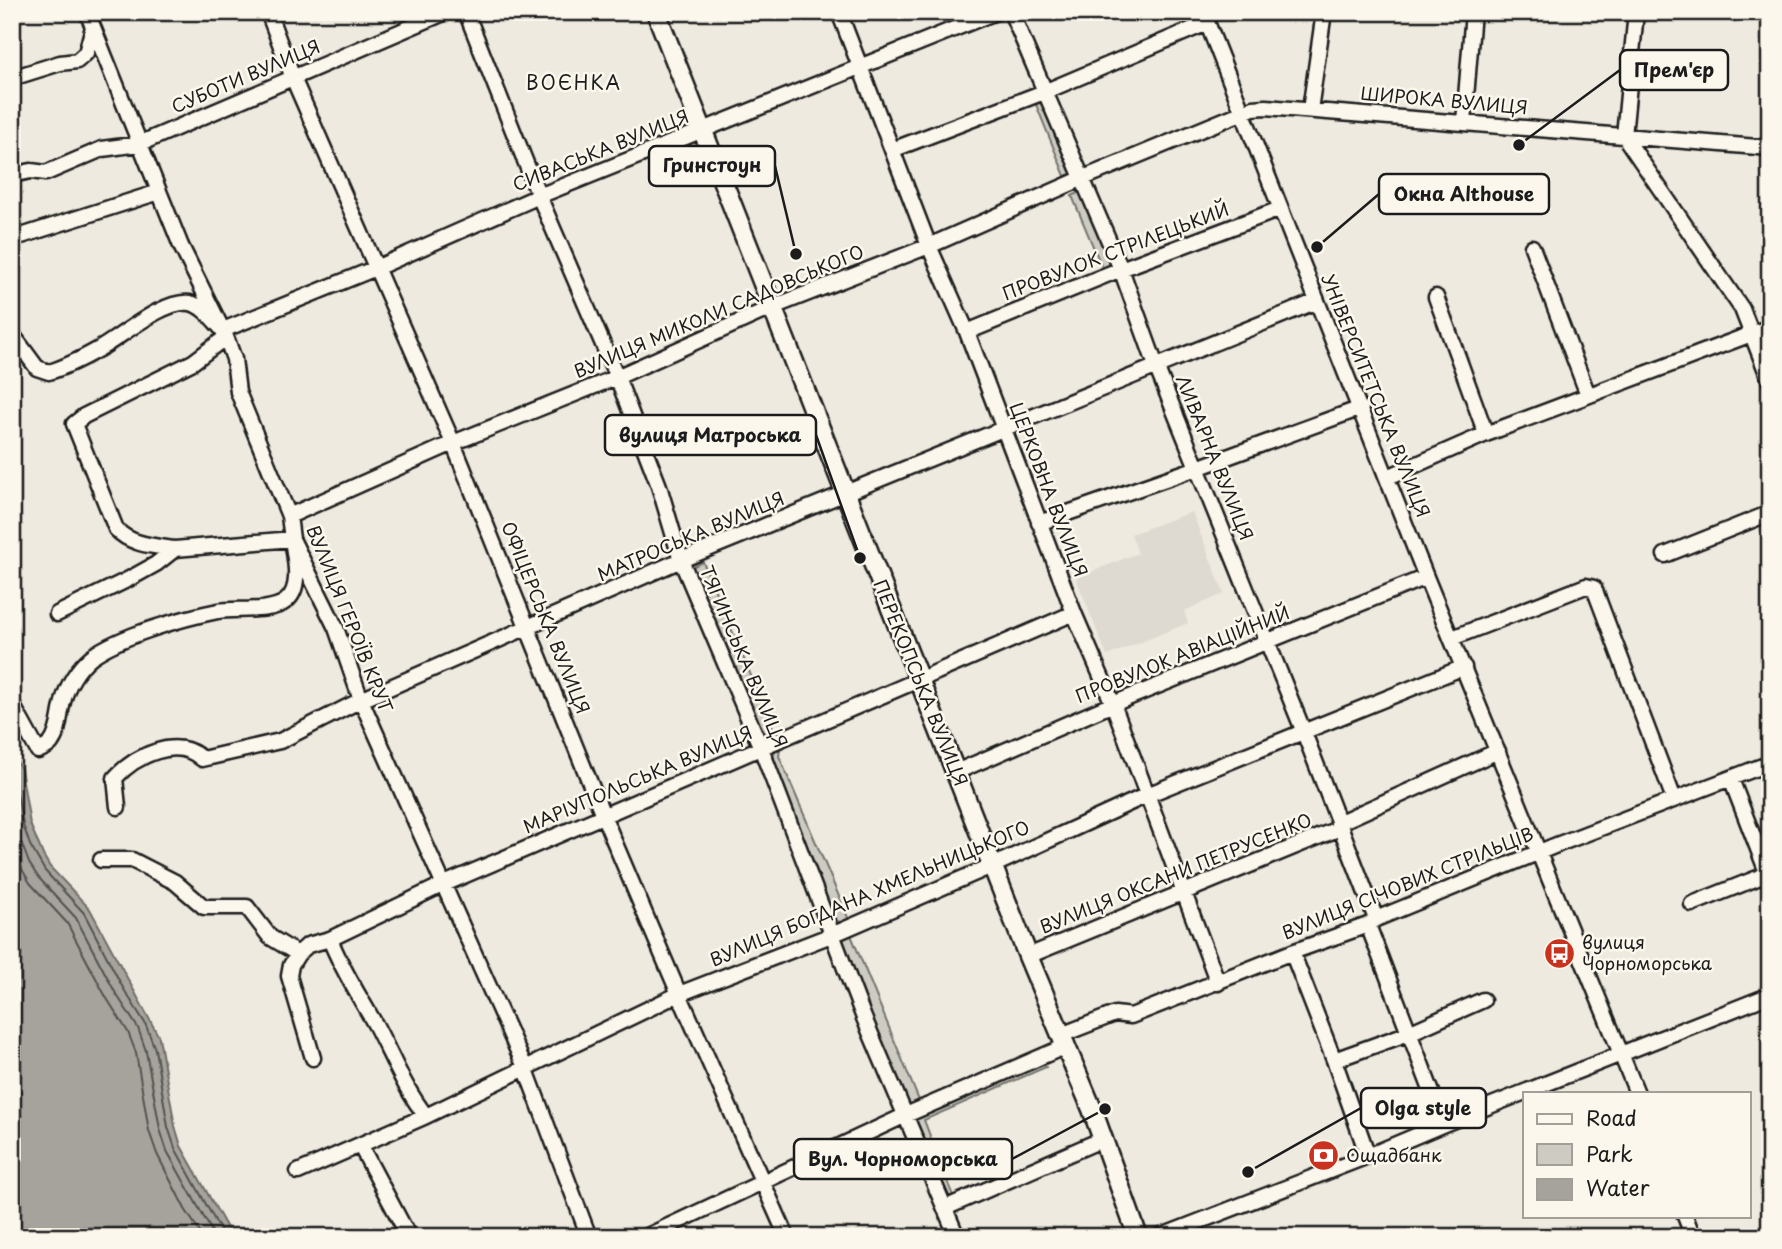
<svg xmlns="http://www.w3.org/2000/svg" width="1782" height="1249" viewBox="0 0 1782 1249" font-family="'Playpen Sans',sans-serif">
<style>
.built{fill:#dedad1}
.green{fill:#ceccc2;stroke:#75746f;stroke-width:2}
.water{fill:#a6a39d;stroke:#6f6d69;stroke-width:2}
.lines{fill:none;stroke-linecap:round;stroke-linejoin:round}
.shore{stroke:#535250;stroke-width:2}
.minor-casing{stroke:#1c1c1c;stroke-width:19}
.major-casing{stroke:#1c1c1c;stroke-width:23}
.minor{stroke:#fbf7ec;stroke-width:14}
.major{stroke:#fbf7ec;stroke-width:18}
.labels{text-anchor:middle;stroke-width:5;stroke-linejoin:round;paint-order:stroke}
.street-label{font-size:18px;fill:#1c1c1c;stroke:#fbf7ec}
.poi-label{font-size:18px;fill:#1c1c1c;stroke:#fbf7ec;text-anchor:start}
.neighbourhood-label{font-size:19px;letter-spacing:2px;fill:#1c1c1c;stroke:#fbf7ec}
.leader{fill:none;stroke:#1c1c1c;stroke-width:2.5}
.callout-dot{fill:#1c1c1c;stroke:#fbf7ec;stroke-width:2.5}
.callout{fill:#fbf7ec;stroke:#1c1c1c;stroke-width:2.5}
.callout-label{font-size:19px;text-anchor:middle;font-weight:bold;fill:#1c1c1c}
</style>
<rect width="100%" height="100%" fill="#eeeadf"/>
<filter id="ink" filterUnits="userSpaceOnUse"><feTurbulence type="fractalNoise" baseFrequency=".0143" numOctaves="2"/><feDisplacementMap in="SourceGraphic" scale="14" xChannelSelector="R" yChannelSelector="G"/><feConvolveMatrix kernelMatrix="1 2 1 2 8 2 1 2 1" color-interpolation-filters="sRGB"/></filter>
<g filter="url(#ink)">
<path class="built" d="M1192,512l32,82 -40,17 4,12 -81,33 -31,-78 62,-25 -7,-19z"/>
<path class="green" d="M1041,99l32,74 -8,3 -30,-74z
M1082,191l32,75 -11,4 -31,-74z
M703,562l71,168 -12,5 -73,-167z
M780,749l-1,7 70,164 -8,3 -9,-6 -59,-151 1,-14z
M851,935l69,168 -12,5 -68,-169z
M1042,1060l4,7 -122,53 29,76 -8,5 -31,-82z"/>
<path class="water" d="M12,752l9,17 9,55 13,31 7,12 40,42 69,128 16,89 6,20 51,91h-220z"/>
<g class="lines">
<path class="shore" d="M12,767l11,58 7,20 15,26 39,42 39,75 22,35 10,26 13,78 7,21 49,89
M12,818l17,45 9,14 38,41 39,74 23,36 8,23 14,78 7,22 48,86
M12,852l18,31 37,40 39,74 22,35 8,21 13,78 8,23 28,55 18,28"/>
<defs>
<path id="minor" d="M87,12l94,234 45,91 8,22 4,33 51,124 3,23 44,89 25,72 164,367 64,170
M268,12l25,66 160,365 150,372 76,179 108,243
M466,12l73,184 78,181 42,109 22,74 80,188 103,270 93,219
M839,12l90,234 38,86 107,281 39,91 105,279
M1011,12l110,257 35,97 147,364 73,189
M1203,12l223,565 211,516
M1636,12l-12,124 118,173 28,72
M12,78l48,-15 17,-2 9,-8 7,-26
M1310,110l14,-98
M1464,122l9,-110
M892,150l152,-58 163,-69
M12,175l19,-4 15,2 56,-24 37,-5 307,-132
M12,239l147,-47
M1532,247l56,148
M1436,297l50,137
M967,332l154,-63 159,-60
M12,334l25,34 12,4c17,-5 34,-14 50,-23 22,-12 65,-50 91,-46 14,3 24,18 33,27l153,-62 163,-72 457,-184
M1388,477l98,-43 284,-107
M289,516l164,-73 164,-66 156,-70 156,-61 152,-67 172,-71 13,-1 504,41
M1039,523l158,-55 164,-60
M175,549c-20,-3 -45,-4 -59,-20l-42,-105 10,-8 109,-54 33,-25
M1665,555l105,-42
M1452,638l134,-52 8,2 80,211
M12,704l26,47c4,-2 10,-4 13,-8 9,-12 8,-28 12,-41 4,-17 15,-34 28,-45 28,-21 92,-39 127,-46 18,-3 53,2 68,-10 17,-13 8,-45 6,-62l-117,10 -19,15 -27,15 -72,35
M956,772l157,-68 313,-127
M1731,779l39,101
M118,807l-3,-29c20,-22 62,-43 87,-19l78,-18 81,-41 320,-140 636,-259
M1338,823l160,-72
M101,860h31l43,22 29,25h43l23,30 28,17 10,-9 22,-6 112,-54 632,-272
M1692,904l78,-31
M1368,925l76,199
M330,939c12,31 30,58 46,87 16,30 28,62 50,90
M1292,952l42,108 34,96
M298,954l-7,11 -2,11 24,82
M1028,956l312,-128
M1061,1035l54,-21 16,2 161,-64 76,-27 8,-6 183,-75 211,-81
M1334,1060l75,-27 74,-33
M360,1145l49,92
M298,1172l128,-56 253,-122 155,-60 169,-73 144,-66 317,-128
M945,1208l158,-69
M1685,1216l8,21
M645,1237l261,-122 160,-69
M1159,1237l209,-81 76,-32 326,-129"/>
<path id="major" d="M656,12l372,944 64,153 46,128"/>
</defs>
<use href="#minor" class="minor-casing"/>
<use href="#major" class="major-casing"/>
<use href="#minor" class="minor"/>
<use href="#major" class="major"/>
</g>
</g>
<defs>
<symbol id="bus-disc" viewBox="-11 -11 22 22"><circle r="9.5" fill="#c8321e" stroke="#fbf7ec"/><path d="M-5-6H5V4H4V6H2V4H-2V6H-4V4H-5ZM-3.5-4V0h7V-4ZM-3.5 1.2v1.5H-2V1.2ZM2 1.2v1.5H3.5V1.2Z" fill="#fff"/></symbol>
<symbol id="bank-disc" viewBox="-11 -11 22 22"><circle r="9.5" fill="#c8321e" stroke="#fbf7ec"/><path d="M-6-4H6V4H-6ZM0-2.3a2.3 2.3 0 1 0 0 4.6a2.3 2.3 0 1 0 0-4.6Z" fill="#fff"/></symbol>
</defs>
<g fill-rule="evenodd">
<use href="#bus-disc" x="1542" y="936" width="35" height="35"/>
<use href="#bank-disc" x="1306" y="1138" width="35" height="35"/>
</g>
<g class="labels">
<g class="street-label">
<text transform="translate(246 77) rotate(-23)" y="6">СУБОТИ ВУЛИЦЯ</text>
<text transform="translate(1444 101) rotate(5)" y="6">ШИРОКА ВУЛИЦЯ</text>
<text transform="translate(601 151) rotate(-22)" y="6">СИВАСЬКА ВУЛИЦЯ</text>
<text transform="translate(1116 252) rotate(-21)" y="6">ПРОВУЛОК СТРІЛЕЦЬКИЙ</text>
<text transform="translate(719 312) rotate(-23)" y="6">ВУЛИЦЯ МИКОЛИ САДОВСЬКОГО</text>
<text transform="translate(1375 396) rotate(68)" y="6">УНІВЕРСИТЕТСЬКА ВУЛИЦЯ</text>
<text transform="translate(1214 458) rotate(68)" y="6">ЛИВАРНА ВУЛИЦЯ</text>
<text transform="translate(1048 490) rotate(69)" y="6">ЦЕРКОВНА ВУЛИЦЯ</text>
<text transform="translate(691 537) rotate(-23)" y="6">МАТРОСЬКА ВУЛИЦЯ</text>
<text transform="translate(545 618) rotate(68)" y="6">ОФІЦЕРСЬКА ВУЛИЦЯ</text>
<text transform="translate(349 619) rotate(68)" y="6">ВУЛИЦЯ ГЕРОЇВ КРУТ</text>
<text transform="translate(1183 655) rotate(-22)" y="6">ПРОВУЛОК АВІАЦІЙНИЙ</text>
<text transform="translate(743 657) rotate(67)" y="6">ТЯГИНСЬКА ВУЛИЦЯ</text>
<text transform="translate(920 683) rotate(68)" y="6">ПЕРЕКОПСЬКА ВУЛИЦЯ</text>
<text transform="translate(638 780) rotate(-23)" y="6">МАРІУПОЛЬСЬКА ВУЛИЦЯ</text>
<text transform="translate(1176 874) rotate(-22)" y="6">ВУЛИЦЯ ОКСАНИ ПЕТРУСЕНКО</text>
<text transform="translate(1408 884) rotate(-22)" y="6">ВУЛИЦЯ СІЧОВИХ СТРІЛЬЦІВ</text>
<text transform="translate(870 894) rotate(-23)" y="6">ВУЛИЦЯ БОГДАНА ХМЕЛЬНИЦЬКОГО</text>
</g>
<g class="poi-label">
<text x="1582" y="949">вулиця<tspan x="1582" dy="21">Чорноморська</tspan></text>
<text x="1346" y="1162">Ощадбанк</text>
</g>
<g class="neighbourhood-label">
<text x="574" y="90">ВОЄНКА</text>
</g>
</g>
<path class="leader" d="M1519 145L1620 70M796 254L775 166M1317 247L1379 194M860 558L816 435M1248 1172L1361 1108M1105 1109L1012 1159"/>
<g class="callout-dot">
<circle cx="1519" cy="145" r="7"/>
<circle cx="796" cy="254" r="7"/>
<circle cx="1317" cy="247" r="7"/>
<circle cx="860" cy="558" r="7"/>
<circle cx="1248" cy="1172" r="7"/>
<circle cx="1105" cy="1109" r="7"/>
</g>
<g class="callout">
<rect x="1620" y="50" width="108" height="40" rx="7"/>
<rect x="649" y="146" width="126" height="40" rx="7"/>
<rect x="1379" y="174" width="170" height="40" rx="7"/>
<rect x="605" y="415" width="211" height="40" rx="7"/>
<rect x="1361" y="1088" width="125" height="40" rx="7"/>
<rect x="794" y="1139" width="218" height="40" rx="7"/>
</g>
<g class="callout-label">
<text x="1674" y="77">Прем'єр</text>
<text x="712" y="172">Гринстоун</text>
<text x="1464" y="201">Окна Althouse</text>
<text x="710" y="442">вулиця Матроська</text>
<text x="1423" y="1115">Olga style</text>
<text x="903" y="1166">Вул. Чорноморська</text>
</g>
<rect width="1782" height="1249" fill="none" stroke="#fbf7ec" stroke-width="42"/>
<rect x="21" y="21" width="1740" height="1207" fill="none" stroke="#1c1c1c" stroke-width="2.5" filter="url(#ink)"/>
<rect x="1523" y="1092" width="228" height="126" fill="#fbf7ec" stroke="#a29f99" stroke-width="2"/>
<rect x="1537" y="1114" width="35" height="10" fill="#fbf7ec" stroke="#a29f99" stroke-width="2"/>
<text x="1586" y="1126" font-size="21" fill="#1c1c1c">Road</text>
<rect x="1537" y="1144" width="35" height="21" fill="#ceccc2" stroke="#a29f99" stroke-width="2"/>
<text x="1586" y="1162" font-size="21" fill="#1c1c1c">Park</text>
<rect x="1537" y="1179" width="35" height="21" fill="#a6a39d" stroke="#a29f99" stroke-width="2"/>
<text x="1586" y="1196" font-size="21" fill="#1c1c1c">Water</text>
</svg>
